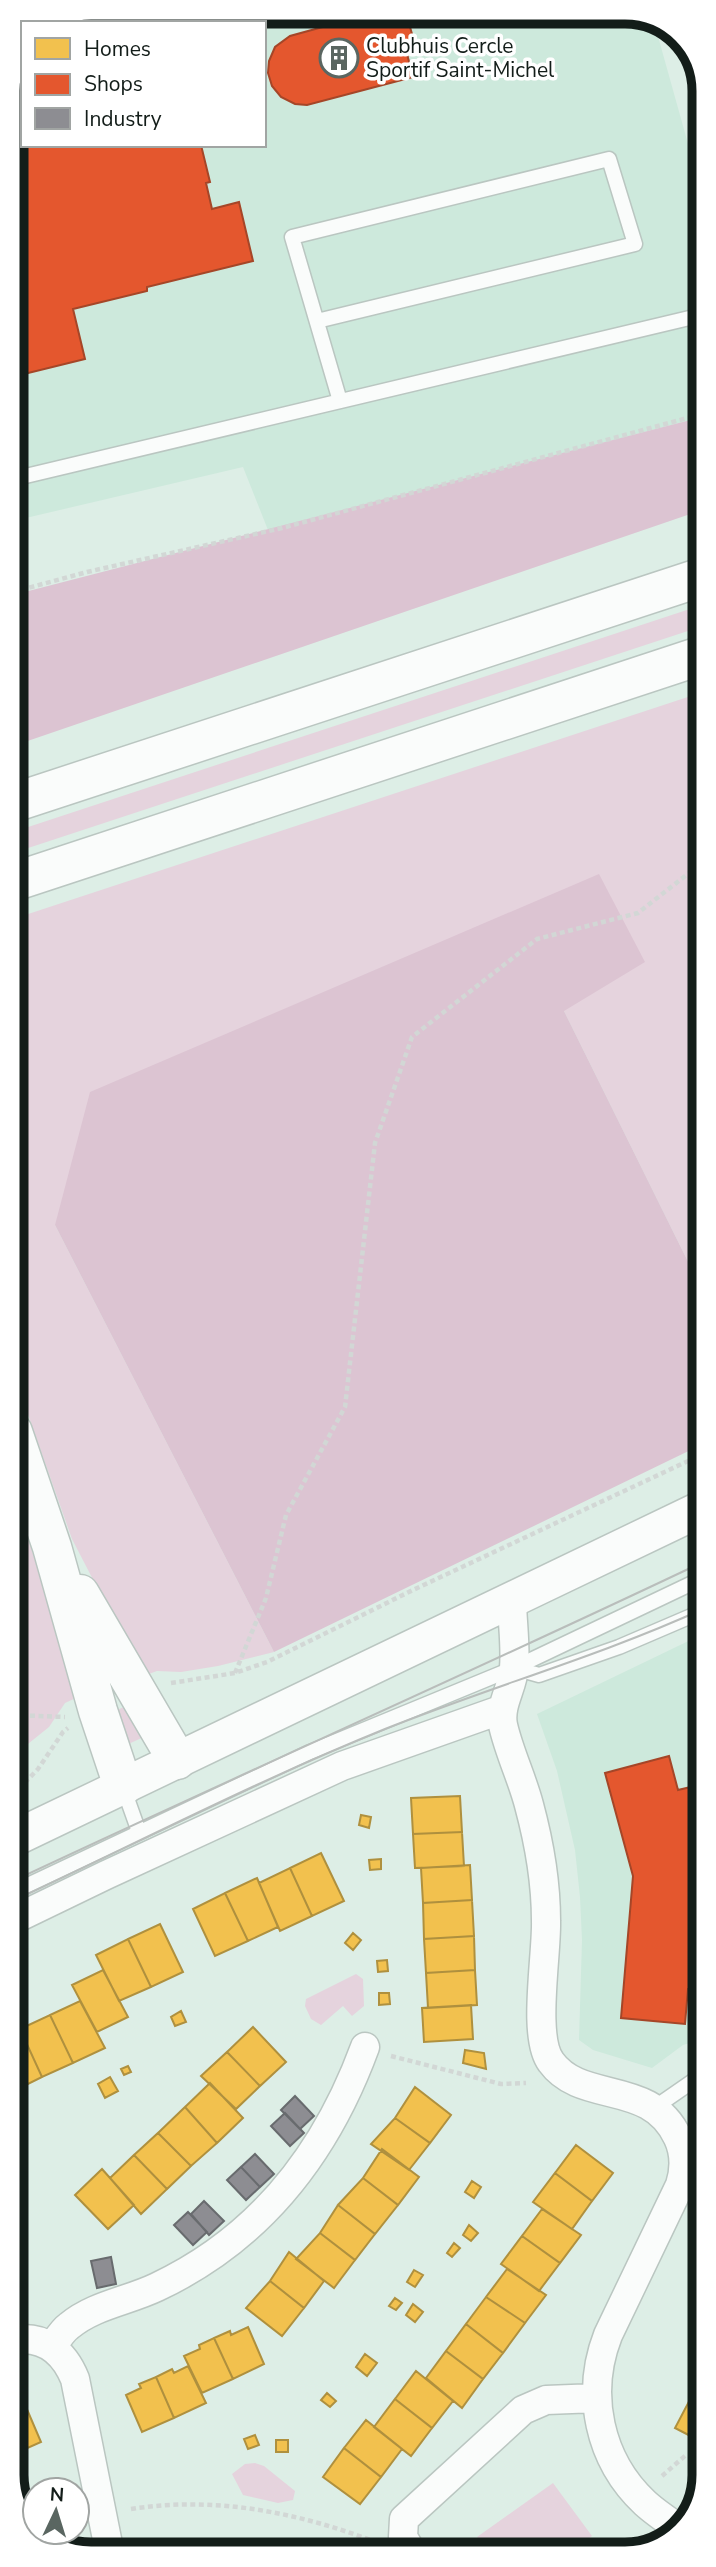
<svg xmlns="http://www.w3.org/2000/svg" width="716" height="2567" viewBox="0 0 716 2567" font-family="'Nunito Sans',sans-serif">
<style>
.built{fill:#cde9dc}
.green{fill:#e5d3dd}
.forest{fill:#dcc4d2}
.homes{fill:#f2c14e;stroke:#af903e;stroke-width:2}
.shops{fill:#e4572e;stroke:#a54628;stroke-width:2}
.industry{fill:#8d8d92;stroke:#686b6e;stroke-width:2}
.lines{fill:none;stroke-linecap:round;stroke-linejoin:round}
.service-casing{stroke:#bac6c1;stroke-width:17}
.minor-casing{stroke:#bac6c1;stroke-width:31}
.tertiary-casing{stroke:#bac6c1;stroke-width:38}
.motorway-casing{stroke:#bac6c1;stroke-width:41}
.path{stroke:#d2d7d5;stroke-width:4.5;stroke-dasharray:5 3.5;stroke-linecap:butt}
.service{stroke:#fafcfb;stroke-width:14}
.minor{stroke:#fafcfb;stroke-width:28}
.tertiary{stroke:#fafcfb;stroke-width:35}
.motorway{stroke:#fafcfb;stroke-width:38}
.tram{stroke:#b9bdbb;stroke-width:2}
.labels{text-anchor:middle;stroke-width:7;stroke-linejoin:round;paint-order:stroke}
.poi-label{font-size:21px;fill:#131d19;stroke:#fff;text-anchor:start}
.rim{fill:none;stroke:#131d19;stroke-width:9}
</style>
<rect width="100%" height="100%" fill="#ddeee6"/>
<path class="built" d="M91,12l544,1 19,9 48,172v223l-434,113 -25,-63 -230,54 -1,-430 11,-25v79h241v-122h-198z
M703,1634v405l-20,6 -31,23 -59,-18 -14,-10 3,-100 -2,-43 -5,-47 -18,-79 -20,-57z"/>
<path class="green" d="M702,605l1,21 -690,227v-21z
M703,692v600l-139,-281 -509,214 219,427 -56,14 -37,6 -24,-1 -14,5 -71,-137 -59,-167v-453z
M13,1491l65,206 -13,6 -16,24 -36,29z
M130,1704l16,32 -22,10 -13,-33z
M356,1974l7,5 1,27 -12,10 -9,-10 -22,19 -10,-6 -6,-13 1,-7z
M255,2463l9,3 31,25 -2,9 -15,3 -35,-8 -11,-21 13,-10z
M553,2483l39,53 -24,17 -79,1 -12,-17z"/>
<path class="forest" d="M702,417v93l-689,236v-151z
M599,874l46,88 -81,49 139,281v152l-429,208 -219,-427 35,-133z"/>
<path class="homes" d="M460,1796l2,36 -49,2 -2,-36z
M361,1815l10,2 -2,11 -10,-3z
M462,1832l2,34 -49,2 -2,-34z
M321,1853l23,48 -32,15 -22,-48z
M381,1859v10l-11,1 -1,-10z
M470,1865l2,35 -49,3 -2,-35z
M290,1868l22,48 -32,15 -21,-48z
M257,1878l21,49 -30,14 -23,-48z
M225,1893l23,48 -33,15 -22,-47z
M472,1900l2,36 -50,3 -1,-36z
M160,1924l23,48 -32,15 -23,-48z
M353,1933l8,7 -8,10 -8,-7z
M474,1936l1,34 -49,3 -2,-34z
M128,1939l23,48 -32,14 -23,-46z
M387,1960l1,11 -10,1 -1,-11z
M103,1970l25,47 -31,15 -25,-47z
M475,1970l2,35 -49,3 -2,-35z
M379,1993h10l1,11 -11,1z
M80,2001l25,47 -32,15 -23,-48z
M471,2005l2,34 -49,3 -2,-34z
M181,2011l5,11 -11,4 -4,-9z
M50,2015l23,48 -31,14 -22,-48z
M253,2027l33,35 -26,24 -33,-34z
M20,2029l22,48 -28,14v-58z
M465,2050l19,3 2,16 -23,-6z
M227,2052l33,34 -24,23 -35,-33z
M128,2066l3,6 -7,3 -3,-6z
M110,2077l8,14 -13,7 -7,-14z
M210,2083l33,35 -26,25 -32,-36z
M415,2087l36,28 -21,28 -35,-25z
M185,2107l32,36 -26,23 -33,-33z
M395,2118l35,25 -21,27 -38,-26z
M158,2133l33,33 -24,23 -33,-34z
M576,2145l37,28 -21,28 -37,-28z
M382,2149l37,28 -21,28 -35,-27z
M134,2155l33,34 -26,25 -31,-36z
M102,2169l32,36 -26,24 -33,-34z
M555,2173l37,28 -20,28 -39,-27z
M363,2178l35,27 -23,29 -37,-29z
M472,2181l9,6 -7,11 -9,-6z
M338,2205l37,29 -20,26 -35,-27z
M542,2209l39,26 -21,28 -38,-27z
M469,2225l9,8 -7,8 -8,-6z
M320,2233l35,27 -21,28 -38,-29z
M522,2236l38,27 -21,28 -38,-27z
M454,2243l6,5 -8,9 -5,-4z
M289,2252l35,29 -20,27 -34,-27z
M507,2269l39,26 -21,28 -39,-26z
M414,2270l9,5 -8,12 -8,-5z
M270,2281l34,27 -22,28 -36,-28z
M486,2297l39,26 -22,30 -37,-29z
M395,2298l7,5 -6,7 -7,-4z
M413,2304l10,8 -8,10 -9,-7z
M466,2324l37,29 -20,26 -37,-28z
M248,2327l16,37 -31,15 -19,-41 16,-7 1,4z
M214,2338l19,41 -31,14 -18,-37 16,-7 -1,-4z
M446,2351l37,28 -21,29 -36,-30z
M365,2354l12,9 -10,13 -11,-9z
M188,2366l18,37 -32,15 -18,-41 16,-8 2,4z
M416,2371l37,30 -21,27 -37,-29z
M704,2373v70l-29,-15z
M156,2377l18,41 -32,14 -16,-37 15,-7 -2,-4z
M327,2393l9,8 -6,6 -9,-7z
M395,2399l37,29 -21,28 -37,-29z
M23,2400l18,42 -27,12v-50z
M366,2420l36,29 -21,28 -37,-29z
M255,2435l4,10 -11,4 -4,-10z
M276,2440h12v12h-12z
M344,2448l37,29 -21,27 -37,-27z"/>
<path class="shops" d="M91,12h73l3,11h-101z
M346,13h60l10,35 -10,2 7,27 -106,28 -12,-1 -14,-7 -9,-11 -4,-13 1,-12 6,-14 15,-11 58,-16z
M23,66v79h178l9,37 -4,1 6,26 27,-7 14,59 -106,26v4l-74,18 12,50 -73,18v-286z
M669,1756l9,34 25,-6v206l-15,-1 -3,35 -64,-6 12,-142 -28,-103z"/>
<path class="industry" d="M295,2096l19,20 -14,13 -19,-19z
M285,2113l19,20 -14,13 -19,-20z
M255,2154l19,20 -14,13 -19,-20z
M241,2167l19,20 -14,13 -19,-20z
M204,2201l20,20 -15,14 -18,-21z
M188,2212l19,20 -14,13 -19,-20z
M111,2257l5,27 -19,4 -6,-27z
M19,2278l6,28 -11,2v-29z"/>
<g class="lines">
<defs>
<path id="service" d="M317,321l318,-77 -26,-85 -317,78 48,164
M13,479l689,-164
M514,1668l25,7 80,-28 84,-36
M123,1787l16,45
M13,1892l297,-140 204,-84 189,-90
M654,2108l39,-27 10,-4
M683,2176l21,-8"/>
<path id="minor" d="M512,1599c0,22 4,46 2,69 -1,19 -15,37 -11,57 6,27 19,53 26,80 10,37 17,77 17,116 1,34 -14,116 5,141 31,43 100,16 127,76 7,15 7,31 2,47l-72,150c-23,59 -9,125 37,168 11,10 23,18 35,26
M13,1920l93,-45 236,-109 161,-57
M14,2340c30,-5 50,12 61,39l35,175
M52,2347c5,-7 10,-16 17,-21 25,-21 59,-25 88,-39 104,-49 169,-134 208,-240
M413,2554l-10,-17 1,-18 119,-109 23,-10 51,-2"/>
<path id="tertiary" d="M13,1839l690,-331"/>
<path id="motorway" d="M13,803l689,-226
M13,882l690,-227
M13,1432l39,115 46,164 25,75
M80,1594l97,166"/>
</defs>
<use href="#service" class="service-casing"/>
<use href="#minor" class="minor-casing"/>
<use href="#tertiary" class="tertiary-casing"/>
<use href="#motorway" class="motorway-casing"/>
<path class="path" d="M676,31l26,96
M13,592l74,-20 195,-44 420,-114
M235,1673l31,-75 20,-83 59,-108 30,-264 37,-106 125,-98 101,-26 65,-51
M171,1683l64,-10 32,-11 146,-72 290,-136
M13,1715l52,2
M13,1795l25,-26 25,-37 5,-4
M391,2056l110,28 25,-1
M662,2476l24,-21 18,-3
M131,2509c83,-13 165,3 242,32"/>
<use href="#service" class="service"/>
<use href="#minor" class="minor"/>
<use href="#tertiary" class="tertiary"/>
<use href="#motorway" class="motorway"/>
<path class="tram" d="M13,1881c230,-108 461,-210 690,-319
M13,1901c124,-58 246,-121 372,-172 105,-42 215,-73 318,-120"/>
</g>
<defs>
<symbol id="building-ring" viewBox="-11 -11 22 22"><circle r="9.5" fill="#fff" stroke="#5a6661" stroke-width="1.5"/><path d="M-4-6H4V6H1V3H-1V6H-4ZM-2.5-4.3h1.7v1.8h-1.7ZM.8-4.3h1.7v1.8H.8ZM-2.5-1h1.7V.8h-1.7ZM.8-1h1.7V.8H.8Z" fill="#5a6661"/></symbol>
</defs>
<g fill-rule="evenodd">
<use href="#building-ring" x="317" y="36" width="44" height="44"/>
</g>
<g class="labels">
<g class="poi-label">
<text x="366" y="53">Clubhuis Cercle<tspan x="366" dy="24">Sportif Saint-Michel</tspan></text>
</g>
</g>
<path d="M0 0H716V2567H0ZM91 24H625A67 67 0 0 1 692 91V2475A67 67 0 0 1 625 2542H91A67 67 0 0 1 24 2475V91A67 67 0 0 1 91 24Z" fill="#fff" fill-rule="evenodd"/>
<path class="rim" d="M91 24H625A67 67 0 0 1 692 91V2475A67 67 0 0 1 625 2542H91A67 67 0 0 1 24 2475V91A67 67 0 0 1 91 24Z"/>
<rect x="21" y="21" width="245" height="126" fill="#ffffff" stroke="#a1a5a3" stroke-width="2"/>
<rect x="35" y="38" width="35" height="21" fill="#f2c14e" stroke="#a1a5a3" stroke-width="2"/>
<text x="84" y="56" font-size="21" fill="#131d19">Homes</text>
<rect x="35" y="74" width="35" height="21" fill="#e4572e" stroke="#a1a5a3" stroke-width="2"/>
<text x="84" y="91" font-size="21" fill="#131d19">Shops</text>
<rect x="35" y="108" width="35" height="21" fill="#8d8d92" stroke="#a1a5a3" stroke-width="2"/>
<text x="84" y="126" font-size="21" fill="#131d19">Industry</text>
<g transform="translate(56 2511) rotate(4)"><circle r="33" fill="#ffffff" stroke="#a1a5a3" stroke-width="2"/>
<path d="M0-5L12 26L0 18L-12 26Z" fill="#5a6661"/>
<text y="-10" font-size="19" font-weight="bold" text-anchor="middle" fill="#131d19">N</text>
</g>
</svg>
